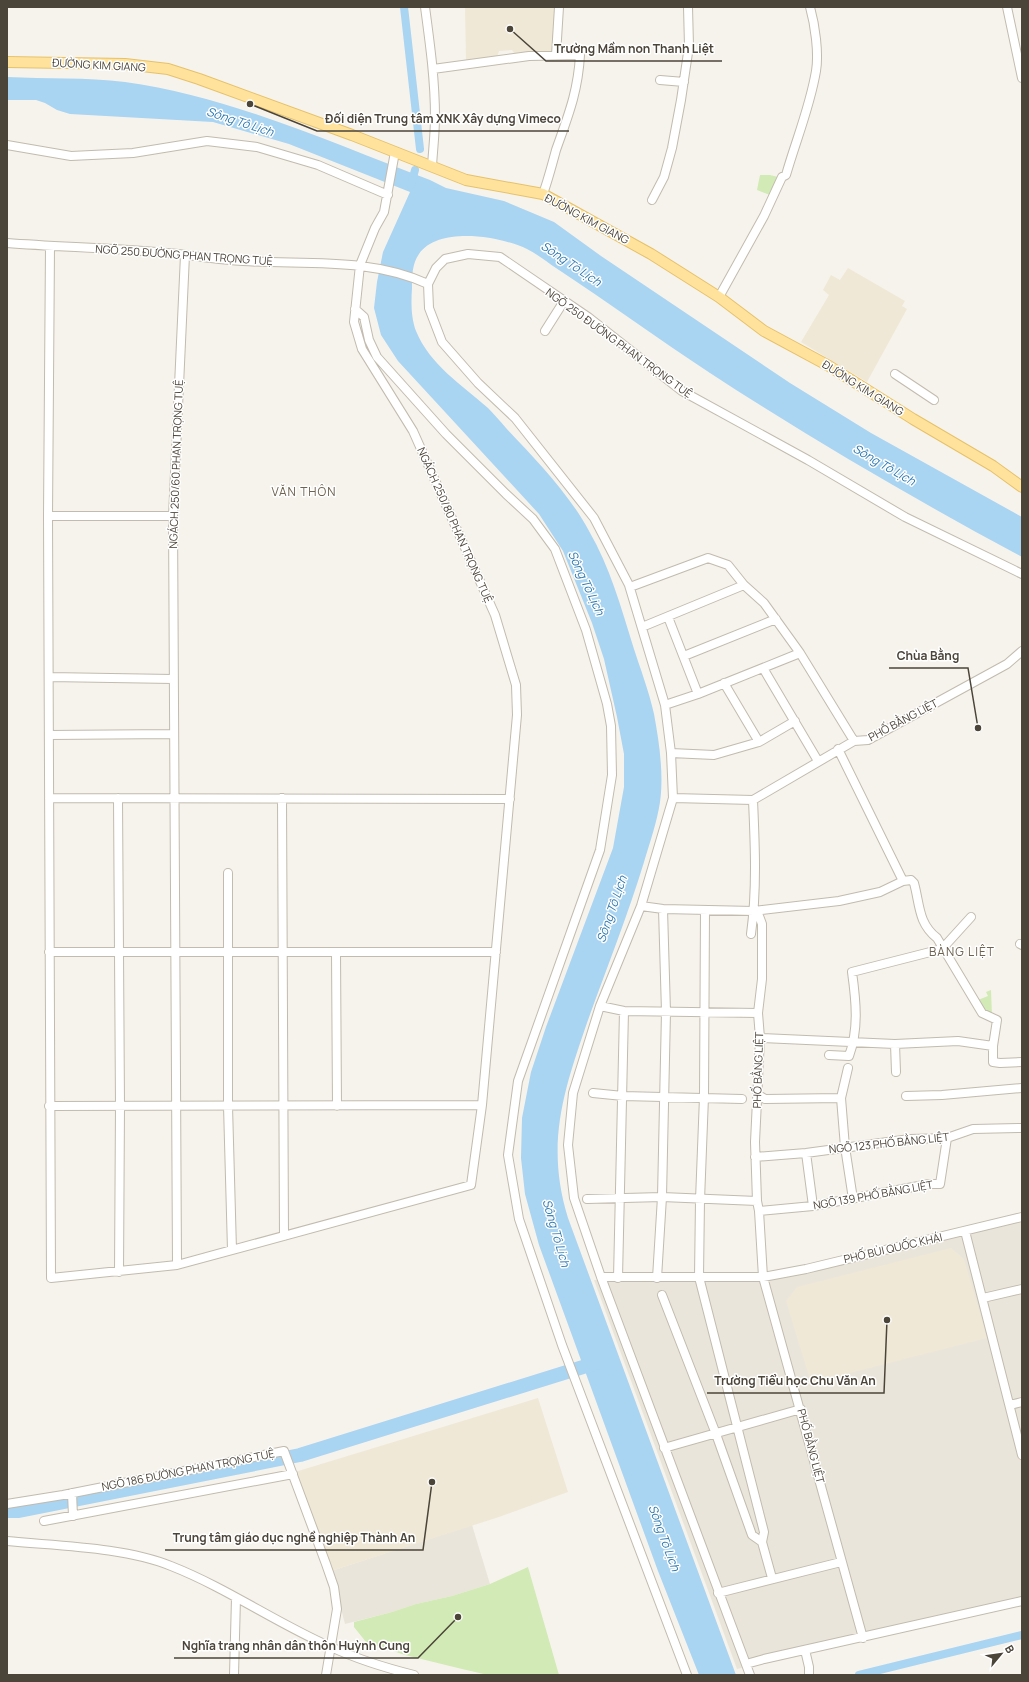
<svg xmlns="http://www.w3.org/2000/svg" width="1029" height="1682" viewBox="0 0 1029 1682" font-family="Manrope,sans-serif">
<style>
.residential{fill:#eae5da}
.education{fill:#efe8d6}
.green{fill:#d2eab5}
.water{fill:#a9d4f2}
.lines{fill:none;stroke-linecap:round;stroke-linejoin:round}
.canal{stroke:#a9d4f2;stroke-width:8}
.river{stroke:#a9d4f2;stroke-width:14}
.minor-casing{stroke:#c2bbae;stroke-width:10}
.major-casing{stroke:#e6c16a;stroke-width:12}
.minor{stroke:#fff;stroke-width:8}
.major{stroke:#ffe39c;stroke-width:10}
.labels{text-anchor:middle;stroke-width:3;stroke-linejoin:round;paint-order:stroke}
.street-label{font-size:11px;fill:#4b4439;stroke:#fff}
.water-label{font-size:12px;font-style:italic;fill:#2e7ab2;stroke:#fff}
.neighbourhood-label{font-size:12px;letter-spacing:1px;fill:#6e6250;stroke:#fff}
.leader{fill:none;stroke:#4b4439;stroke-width:1.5}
.callout-dot{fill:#4b4439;stroke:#fff;stroke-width:1.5}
.callout-label{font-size:12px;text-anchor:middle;font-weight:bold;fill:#4b4439;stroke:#fff;stroke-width:3;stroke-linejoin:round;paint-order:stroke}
</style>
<rect width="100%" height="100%" fill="#f6f3ec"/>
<path class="residential" d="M1022,1214v390l-285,65 -143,-389 173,-1z
M472,1525l18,59 -38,12 -36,8 -24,8 -47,12 -14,-53z"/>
<path class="education" d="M465,7h90l-3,44 -37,3 -3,-4 -13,1 -2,6 -31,3z
M848,268l57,33 -3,5 5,3 -40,73 -66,-40 28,-47 -6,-5 8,-15 9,5z
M951,1248l13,11 23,79 -176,45 -25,-82 11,-14z
M538,1398l30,94 -69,25 -168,54 -36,-99z"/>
<path class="green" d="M760,175h10l8,2 -8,18 -13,-5z
M991,990l1,26 -2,1 -12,-17 10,-4 -2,-4z
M528,1567l31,108h-71l-26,-6 -57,-14 -39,-13 -12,-15v-5l38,-10 24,-8 36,-8 38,-12z"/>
<path class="water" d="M7,77c39,2 79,0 118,5 104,14 207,61 305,98l16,8 58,13 50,21 47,34 189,127 81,50 151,84v40c-106,-57 -211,-118 -312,-184 -52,-34 -102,-71 -154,-105 -9,-6 -19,-14 -29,-19 -27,-13 -89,-23 -108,5 -7,10 -7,22 -7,34 -1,14 -1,30 4,43 14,34 46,54 72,77 6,6 12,13 18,20 30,32 62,64 83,103 21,36 32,76 44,115 7,22 16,45 21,68 5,27 10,60 6,88 -3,20 -10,40 -16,60 -16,53 -37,105 -56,158 -24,70 -43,123 -20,198l168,457h-37l-41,-104 -119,-326 -14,-51 -4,-36 1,-40 9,-46 15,-45 67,-179 11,-61v-33l-7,-37 -13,-58 -12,-36 -29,-72 -24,-37 -141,-153 -17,-26 -7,-27 3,-26 6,-30 27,-60 -121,-48 -76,-22 -143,-8 -13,-4 -12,-7 -9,-3h-29z"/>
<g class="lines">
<path class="canal" d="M404,7l16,142
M411,185l4,-15
M859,1675l163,-40"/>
<path class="river" d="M7,1511h12l281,-56 299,-93"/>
<defs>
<path id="minor" d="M425,7c5,37 10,73 10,110 0,16 -2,33 -3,49
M1007,7l15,71
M556,55l3,-48
M433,69l96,-13 51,-1c-2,37 -12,61 -24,95 -4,15 -8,30 -13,44
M660,80l24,2
M7,145l64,11 62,-3 74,-12 50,6 61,18 70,30
M652,200l12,-23 8,-29 9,-48 8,-54 -1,-39
M7,243c53,4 107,5 160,10 25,2 51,7 76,8 62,4 126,-4 185,23
M50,247l-2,269 3,762 126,-13 294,-80 11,-80 35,-390 -1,-30 -21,-70 -82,-184 -51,-82 -8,-27 6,-57 15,-37 9,-16 11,-60
M428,284l1,24 13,34 36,41 37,35 79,100 35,67 36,120 6,48 2,45 -32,108 -41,100 -27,87 -5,52 6,53 27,79 149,398
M428,284l8,-16 9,-9 23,-5 32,3 88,60 94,74 126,69 97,57 117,57
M719,297l45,-81 18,-39 4,-2c10,-35 24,-68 30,-104 3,-18 -1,-46 -6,-64
M355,309l9,8 5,23 8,17 69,77 60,60 27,25 22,30 31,81 21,74 4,22 1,49 -12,75 -82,231 -10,74 11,64 43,126 125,330
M545,331l19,-30
M895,374l39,26
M48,516h125
M630,587l78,-29 20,7 16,20 20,18 36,50 54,88
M668,617l30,77
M642,627l102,-42
M684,656l92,-37
M763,668l55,93
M49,677l124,2
M724,683l35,59
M665,705l33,-11 102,-41
M49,735l125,-1
M671,753l43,2 45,-13 36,-21
M49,798l461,1
M118,798l2,308 -1,166
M282,798l2,438
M673,798l80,2
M228,873v233l4,144
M903,881l8,-1 3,3c6,22 4,40 23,55l45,75 15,7 -4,26v16l7,1 22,-1
M641,906l22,3 91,2 85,-10 41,-9 23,-11 -65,-132
M705,910l-1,187 -4,103 -1,77 65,255 -2,10 10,36
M754,911l5,5 3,8v55l-4,34 2,25 -5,104 2,59 2,10 4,66 100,361
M751,934c6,-44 4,-89 2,-134l101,-59 14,-1 139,-76 15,-13
M1020,944l2,1
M942,949l29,-32
M49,952h447
M336,952l1,154
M600,1006l24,5 134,2
M760,1038l135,6 63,-3 35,5
M895,1044l1,28
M829,1055l20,1c10,-27 7,-55 3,-84l90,-23
M848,1068l-7,30 4,49 8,52
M593,1093l30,3 119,3
M757,1094l8,5 76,-1
M906,1096l36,-1 80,-7
M49,1106l433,-1
M806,1153l7,53
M755,1157l51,-4 104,-14 37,-1 26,-9 49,-1
M587,1199l75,-2 95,4
M759,1211l54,-5 116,-22h11l7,-46
M965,1231l57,224
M177,1265l-4,-749 12,-261
M601,1277h162l43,-8 216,-52
M618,1278l6,-267
M657,1278l5,-81 4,-185 -3,-103
M662,1295l54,139 36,101 10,7
M983,1298l39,-9
M1010,1405l12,-3
M664,1448l137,-39
M72,1493l1,23
M7,1504l56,-9 221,-44 42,113 8,23 3,22 -11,66
M44,1521l249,-47
M7,1541c50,5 118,6 164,25 56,22 105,57 160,81 26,12 55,21 83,28
M718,1593l123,-31
M805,1650l4,17v8
M746,1664l18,-5 258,-58
M234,1675l2,-77"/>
<path id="major" d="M7,62l118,2 43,5 31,10 153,56 114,45 77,14 108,60 68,43 45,34 65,35 84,53 80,47 29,21"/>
</defs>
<use href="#minor" class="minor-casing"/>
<use href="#major" class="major-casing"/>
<use href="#minor" class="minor"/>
<use href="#major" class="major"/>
</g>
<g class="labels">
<g class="street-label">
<text transform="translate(99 65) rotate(3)" y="4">ĐƯỜNG KIM GIANG</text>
<text transform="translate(587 219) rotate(28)" y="4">ĐƯỜNG KIM GIANG</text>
<text transform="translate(184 255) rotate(4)" y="4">NGÕ 250 ĐƯỜNG PHAN TRỌNG TUỆ</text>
<text transform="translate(619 343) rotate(36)" y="4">NGÕ 250 ĐƯỜNG PHAN TRỌNG TUỆ</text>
<text transform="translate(863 388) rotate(32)" y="4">ĐƯỜNG KIM GIANG</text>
<text transform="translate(176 464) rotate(-88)" y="4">NGÁCH 250/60 PHAN TRỌNG TUỆ</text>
<text transform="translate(455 525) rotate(66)" y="4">NGÁCH 250/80 PHAN TRỌNG TUỆ</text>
<text transform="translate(903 720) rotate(-28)" y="4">PHỐ BẰNG LIỆT</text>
<text transform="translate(758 1070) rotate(-88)" y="4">PHỐ BẰNG LIỆT</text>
<text transform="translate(889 1143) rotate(-6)" y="4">NGÕ 123 PHỐ BẰNG LIỆT</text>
<text transform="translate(873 1195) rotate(-10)" y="4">NGÕ 139 PHỐ BẰNG LIỆT</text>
<text transform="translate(893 1248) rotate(-13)" y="4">PHỐ BÙI QUỐC KHÁI</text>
<text transform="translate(811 1446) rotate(75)" y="4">PHỐ BẰNG LIỆT</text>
<text transform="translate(188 1470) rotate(-11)" y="4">NGÕ 186 ĐƯỜNG PHAN TRỌNG TUỆ</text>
</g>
<g class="water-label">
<text transform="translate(240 122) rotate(18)" y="4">Sông Tô Lịch</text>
<text transform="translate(571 264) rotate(34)" y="4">Sông Tô Lịch</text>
<text transform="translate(884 465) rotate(30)" y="4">Sông Tô Lịch</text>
<text transform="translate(586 583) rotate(65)" y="4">Sông Tô Lịch</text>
<text transform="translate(612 909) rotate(-71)" y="4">Sông Tô Lịch</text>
<text transform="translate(556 1233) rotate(74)" y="4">Sông Tô Lịch</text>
<text transform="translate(664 1538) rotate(70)" y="4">Sông Tô Lịch</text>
</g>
<g class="neighbourhood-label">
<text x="304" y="496">VĂN THÔN</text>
<text x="962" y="956">BÀNG LIỆT</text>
</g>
</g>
<path class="leader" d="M510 29L546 61H722M250 104L317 131H569M978 728L968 668H889M887 1320L884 1393H707M432 1482L423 1550H165M458 1617L418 1658H174"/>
<g class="callout-dot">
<circle cx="510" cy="29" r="4"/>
<circle cx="250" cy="104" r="4"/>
<circle cx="978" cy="728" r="4"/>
<circle cx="887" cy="1320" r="4"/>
<circle cx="432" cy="1482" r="4"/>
<circle cx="458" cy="1617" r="4"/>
</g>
<g class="callout-label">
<text x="634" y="53">Trường Mầm non Thanh Liệt</text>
<text x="443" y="123">Đối diện Trung tâm XNK Xây dựng Vimeco</text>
<text x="928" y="660">Chùa Bằng</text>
<text x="795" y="1385">Trường Tiểu học Chu Văn An</text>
<text x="294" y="1542">Trung tâm giáo dục nghề nghiệp Thành An</text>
<text x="296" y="1650">Nghĩa trang nhân dân thôn Huỳnh Cung</text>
</g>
<rect width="1029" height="1682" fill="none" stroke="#4b4439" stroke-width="16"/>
<g transform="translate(1001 1654) rotate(61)" stroke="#ffffff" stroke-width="3" paint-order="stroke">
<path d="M0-3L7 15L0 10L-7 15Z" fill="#4b4439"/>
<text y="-6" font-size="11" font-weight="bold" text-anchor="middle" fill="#4b4439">B</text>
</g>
</svg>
